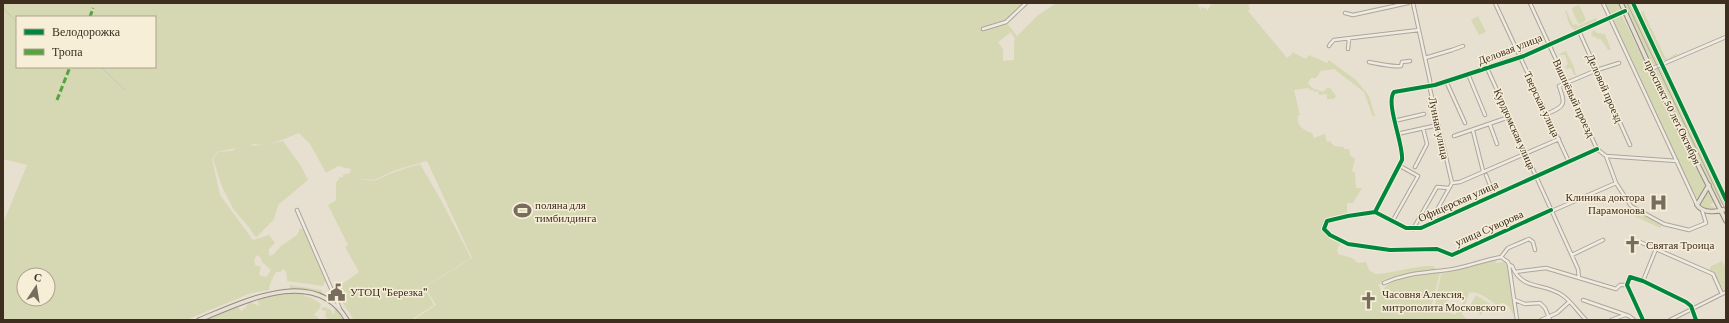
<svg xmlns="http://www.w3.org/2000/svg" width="1729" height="323" viewBox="0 0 1729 323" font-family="'Crimson Pro',serif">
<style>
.green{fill:#d6d7b3;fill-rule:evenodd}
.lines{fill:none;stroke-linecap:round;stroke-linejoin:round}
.stream{stroke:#bcccc2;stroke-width:1}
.minor-casing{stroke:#ada599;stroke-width:4.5}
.major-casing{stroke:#928b80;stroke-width:5.5}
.minor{stroke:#efebe3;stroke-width:2.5}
.major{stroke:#e6e1d4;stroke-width:3.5}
.tram{stroke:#afaaa2;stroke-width:1}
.quiet{stroke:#54a441;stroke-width:3;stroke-dasharray:6 3;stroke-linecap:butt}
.cycleway-casing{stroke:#f7eed8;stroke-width:6}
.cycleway{stroke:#00873e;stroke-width:4}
.labels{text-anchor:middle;stroke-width:3;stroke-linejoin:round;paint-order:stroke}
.street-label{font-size:11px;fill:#3d2e20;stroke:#f7eed8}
.poi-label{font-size:11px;fill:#3d2e20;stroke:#f7eed8;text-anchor:start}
</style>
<rect width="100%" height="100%" fill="#e7e0d1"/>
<path class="green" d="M3,3h1022l-18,20 10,13 20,-20 19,-13h141l4,8v-4l6,2v2l5,-8h40l-4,2 2,4 -2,2 39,47 5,-4v-2l14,7 3,-4 18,8 2,-3 27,20 13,16 6,20 -2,1 -9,-25 -30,-23 -13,2 -5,7h-5l-2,3 -1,3 7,6 1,-1 7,3 4,-4h3l6,8 -2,3h-7v-5l-8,1 -1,-4 -4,1 -1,-2h-4v-2l-15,2 6,25h-2c-2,11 5,15 14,18l2,5 11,-4 2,8 4,-1v2l2,1 1,2 10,1v2h5l1,6 5,4 -3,12 3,2 1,15h6l-9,15h-6v14l-20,5 -2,7 16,12 -4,9 1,4 14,4 6,5 8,-1 3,8 6,4c20,-1 40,-9 59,-8l1,4 -37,5 -20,10 3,5h2c8,-14 42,-17 56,-19l1,2 -9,35 3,1 7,-35 54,-14 1,3 8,-1 3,3 7,46 -1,4c-2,-6 -5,-12 -12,-12l-3,3c-8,-5 -19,-16 -29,-13l-7,21 5,6h-1054l23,-15 -11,-18 47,-29 -45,-97 -31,9 -22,10 -20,-2 20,3 23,-10 23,-7 21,36 30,58 -47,29 10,18 -23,15h-57l-20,-30 25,-18 -14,-25 3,-2 -20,-40 8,-5v-17l4,-6h3v-2l7,-2 1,-4 -13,-3 -12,7 -16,-29 -11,-11c-14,6 -35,15 -50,10l5,3 29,-5 18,25 7,14 -30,25 -4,14 -18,19 -8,-12 -14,-16 -12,-23 -9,-28 5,-7 14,-1 5,-3 -20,4 -5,7 8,36 33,45 16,-5 6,8 -6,6v7l5,-2 7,-8 16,-11 3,-7 4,2 22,49 -3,7 -36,-5 -1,-10 -4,-2 -1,3h-5c-3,5 -7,13 -7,18l-18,3 -65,27h-183v-97l24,-58 -24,-6zM17,17h138v50h-138zM1011,32l4,7 -1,3v18l-11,1v-12l-5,-7zM257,255l4,3 1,4 9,8 -5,7 -7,-2 2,-8 -6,-2 -1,-5zM24,275h24v24h-24zM1453,291l13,7 -11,17 -12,-7z
M1605,3h13l2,7 -10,5z
M1624,3h8l27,60 -5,2 -3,-1z
M1578,5l2,1 6,14 -6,4 -2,-1 -6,-13 1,-3z
M1566,10l7,15 3,-1 2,2 18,-8 1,3 -22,9c-8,-5 -7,-13 -10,-19z
M1643,11l22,46 2,2 10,-6v2l-12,5 -4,-1 -22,-46z
M1621,14l85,173 -7,13 -6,-7 -80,-174z
M1478,16l8,16 -7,3 -8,-15z
M1594,30l3,3 8,1 6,16h-3l-8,-12 -2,2 -1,-2 -5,-2 -1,-3z
M1566,51l8,16 2,8h-2l-3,-7 -4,1 -2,-2 3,-3 -3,-9h-7z
M1661,66l65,137v1h-6l-58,-117 -8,-18z
M1708,190l6,12 -4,3 5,3v2l-13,-2 -3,-4z
M1630,208l32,17 -2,3 -26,-12 -1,-3 -5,-3z
M1722,261l4,7v23l-3,-1 -9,-15 -5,-4 2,-5z
M290,285l31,5 1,1 -1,4 -15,-5 -16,1z
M294,293h9l1,3 8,2 9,6 -1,4 -6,7v1h3l2,4h-113l32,-13 2,3 2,1 8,-9 9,4 -1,-6 3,-3z
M1476,295l16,10 -9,6 -2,4 -12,-11h2z
M325,307l6,3 2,4 2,-1 -1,-3 2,-1 8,11h-16l-3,-4 1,-5 -4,-1 -1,-2z"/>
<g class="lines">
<path class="stream" d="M3,8l14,14
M101,67l23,22"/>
<defs>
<path id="minor" d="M1413,3l17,78v8l22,94
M1495,3l74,159
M1530,3l67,146
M1603,3l94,202
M1633,3l93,197
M1345,13l8,2 55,-12
M983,29l23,-7 20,-19
M1579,31l51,114
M1329,46l2,-3 3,-3 85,-10
M1348,49l1,-10
M1425,58l27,-8 11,-4
M1369,62c10,2 21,5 32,4l1,-4 8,-1
M1487,68l91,201 1,9
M1651,69l75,-32
M1468,74l17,41
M1446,81l19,42
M1547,114c18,-8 19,-9 12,-28l38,-16 22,-7
M1394,121l30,-7
M1490,125l7,19
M1473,131l10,40
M1397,134l41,-9
M1454,136l55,-19
M1597,149l9,7
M1606,156l10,27 15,23 33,18 25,6 17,-7 -4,-13
M1606,156l71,5
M1415,167l12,-23 -4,-16
M1486,175l8,20
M297,210l43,99
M1551,210l-99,45 -15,-6 -47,1 -42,-6 -18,-9 -6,-6 3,-8 21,-5 27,-4 31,16h15l176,-79
M1552,211l64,-28
M1375,212l27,-52c2,-15 -17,-57 -8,-68l41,-7 89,-29 101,-45
M1435,221l3,-13 14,-25 8,-1 99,-43
M1392,222l26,-46 -18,-10
M1413,229l24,-42 11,1
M1640,242l73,32 9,20
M1572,255l31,-15
M1501,257l7,5 1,3 3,1c10,25 31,16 50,29 9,6 16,17 24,25
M1509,265l8,55
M1515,272l31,-4 70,21 4,-4h7
M1643,281l13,-32
M1384,283c22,-10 40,-10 63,-13 18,-2 36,-10 54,-13l7,-9 21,-9 4,3 2,8
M1515,300l10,4 15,-1 5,5 5,12
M1583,300l46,16 5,4
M1541,320l16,-7 12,-11
M1611,320l14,-5
M1643,320l-16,-35 3,-8 13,4 43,21 5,4 5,14
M1670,320l56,-28"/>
<path id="major" d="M1621,3l39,86 66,132
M1709,185l-12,20c6,9 21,7 29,4
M199,320c44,-18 116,-55 148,0"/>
</defs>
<use href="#minor" class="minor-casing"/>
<use href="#major" class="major-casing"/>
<use href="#minor" class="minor"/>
<use href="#major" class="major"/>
<path class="tram" d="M1627,3l99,208"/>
<path class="quiet" d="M90,17l3,-9
M57,100l13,-33"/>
<defs>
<path id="cycleway" d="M1633,3l93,197
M1551,210l-99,45 -15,-6 -47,1 -42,-6 -18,-9 -6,-6 3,-8 21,-5 27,-4 31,16h15l176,-79
M1375,212l27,-52c2,-15 -17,-57 -8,-68l41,-7 89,-29 101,-45
M1643,320l-16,-35 3,-8 13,4 43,21 5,4 5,14"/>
</defs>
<use href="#cycleway" class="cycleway-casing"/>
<use href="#cycleway" class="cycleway"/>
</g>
<defs>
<symbol id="hospital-bare" viewBox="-9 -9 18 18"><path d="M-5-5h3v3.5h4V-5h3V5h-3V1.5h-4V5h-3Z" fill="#786c5e" stroke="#f7eed8" stroke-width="2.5" paint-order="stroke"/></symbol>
<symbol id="stadium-bare" viewBox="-9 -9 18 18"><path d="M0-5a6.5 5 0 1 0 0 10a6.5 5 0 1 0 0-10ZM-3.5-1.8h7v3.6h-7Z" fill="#786c5e" stroke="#f7eed8" stroke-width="2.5" paint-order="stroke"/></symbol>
<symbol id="church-bare" viewBox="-9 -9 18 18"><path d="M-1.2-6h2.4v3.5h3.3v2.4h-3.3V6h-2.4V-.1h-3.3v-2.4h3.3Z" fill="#786c5e" stroke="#f7eed8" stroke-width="2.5" paint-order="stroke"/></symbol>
<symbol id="civic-bare" viewBox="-9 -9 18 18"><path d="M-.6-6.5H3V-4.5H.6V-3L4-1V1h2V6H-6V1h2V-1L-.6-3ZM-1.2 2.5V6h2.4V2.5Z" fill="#786c5e" stroke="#f7eed8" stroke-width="2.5" paint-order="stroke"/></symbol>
</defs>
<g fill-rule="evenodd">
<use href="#hospital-bare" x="1646" y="190" width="25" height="25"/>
<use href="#stadium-bare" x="510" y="198" width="25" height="25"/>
<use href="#church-bare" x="1620" y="232" width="25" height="25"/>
<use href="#civic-bare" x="324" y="280" width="25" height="25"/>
<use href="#church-bare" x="1356" y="288" width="25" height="25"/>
</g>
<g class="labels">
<g class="street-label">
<text transform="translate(1510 49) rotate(-21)" y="4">Деловая улица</text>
<text transform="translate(1605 88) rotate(66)" y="4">Деловой проезд</text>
<text transform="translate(1574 98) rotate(65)" y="4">Вишнёвый проезд</text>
<text transform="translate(1542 104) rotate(65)" y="4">Тверская улица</text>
<text transform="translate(1673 112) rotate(64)" y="4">проспект 50 лет Октября</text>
<text transform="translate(1439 128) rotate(78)" y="4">Лунная улица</text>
<text transform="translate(1515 129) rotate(66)" y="4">Курдюмская улица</text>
<text transform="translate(1458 201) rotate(-24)" y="4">Офицерская улица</text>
<text transform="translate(1489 228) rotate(-24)" y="4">улица Суворова</text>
</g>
<g class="poi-label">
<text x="1645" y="201" text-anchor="end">Клиника доктора<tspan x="1645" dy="13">Парамонова</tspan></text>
<text x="535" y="209">поляна для<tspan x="535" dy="13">тимбилдинга</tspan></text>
<text x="1646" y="249">Святая Троица</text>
<text x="350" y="296">УТОЦ "Березка"</text>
<text x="1382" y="298">Часовня Алексия,<tspan x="1382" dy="13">митрополита Московского</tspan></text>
</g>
</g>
<rect width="1729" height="323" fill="none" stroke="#3d2e20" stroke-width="8"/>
<rect x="16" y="16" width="140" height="52" fill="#f7eed8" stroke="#ada18e"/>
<rect x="24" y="29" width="20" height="6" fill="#00873e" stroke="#ada18e"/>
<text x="52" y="36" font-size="12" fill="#3d2e20">Велодорожка</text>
<rect x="24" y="49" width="20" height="6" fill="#54a441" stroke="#ada18e"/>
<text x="52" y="56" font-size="12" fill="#3d2e20">Тропа</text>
<g transform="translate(36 287) rotate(12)"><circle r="19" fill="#f7eed8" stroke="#ada18e"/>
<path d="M0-3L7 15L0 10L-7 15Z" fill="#786c5e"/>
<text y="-6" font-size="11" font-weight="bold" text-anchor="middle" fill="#3d2e20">С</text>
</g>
</svg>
